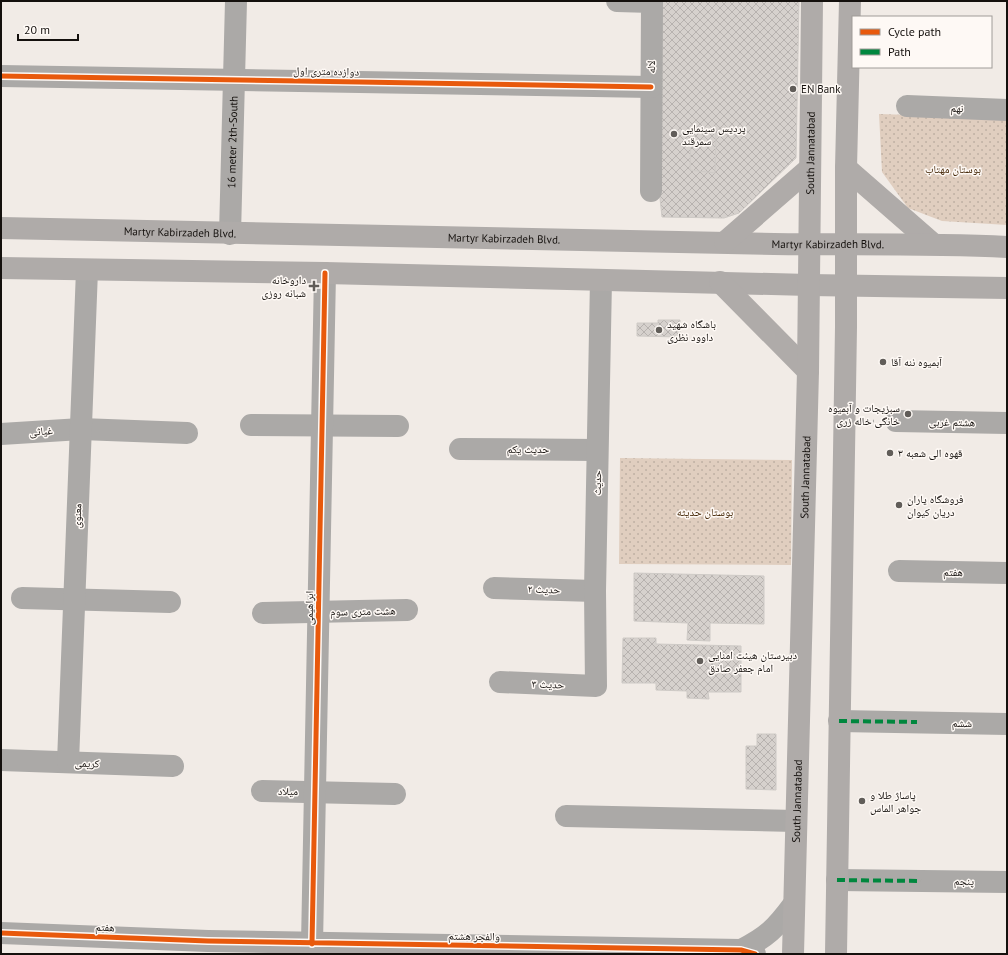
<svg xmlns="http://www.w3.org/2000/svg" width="1008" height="955" viewBox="0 0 1008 955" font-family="'PT Sans','Noto Naskh Arabic',sans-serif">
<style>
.grass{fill:url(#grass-dots)}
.building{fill:url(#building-cross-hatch);stroke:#cecac6}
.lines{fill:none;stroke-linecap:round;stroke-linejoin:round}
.path{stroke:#aba9a6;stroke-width:2.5;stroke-dasharray:1 3;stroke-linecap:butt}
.minor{stroke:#aba9a7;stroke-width:22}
.major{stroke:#afaba9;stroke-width:22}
.quiet{stroke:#00873e;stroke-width:4;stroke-dasharray:8 4;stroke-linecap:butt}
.cycleway-casing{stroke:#fef9f5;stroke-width:8}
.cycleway{stroke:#e8590c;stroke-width:5}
.poi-dot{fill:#615d59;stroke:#fef9f5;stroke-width:1.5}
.labels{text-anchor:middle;stroke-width:3;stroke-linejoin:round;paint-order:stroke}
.street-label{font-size:11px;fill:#14100d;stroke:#fef9f5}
.poi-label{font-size:11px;fill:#14100d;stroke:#fef9f5;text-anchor:start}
.park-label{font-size:11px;fill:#422403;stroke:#fef9f5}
</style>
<defs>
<pattern id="grass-dots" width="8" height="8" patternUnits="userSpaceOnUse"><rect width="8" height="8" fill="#e0cebf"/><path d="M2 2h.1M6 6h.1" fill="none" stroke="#bfb0a3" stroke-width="1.8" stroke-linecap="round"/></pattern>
<pattern id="building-cross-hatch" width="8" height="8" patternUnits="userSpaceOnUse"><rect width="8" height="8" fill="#d6d1cd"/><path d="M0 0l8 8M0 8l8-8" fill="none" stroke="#b7b2af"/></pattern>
</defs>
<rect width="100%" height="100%" fill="#f1ebe6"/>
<path class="grass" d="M879,114l128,4v107l-65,-4 -34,-13 -26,-36z
M620,458l172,2 -1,105 -172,-1z"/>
<path class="building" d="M662,1h137l-3,157 -57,55 -15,5 -62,-1 -3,-28z
M691,133h25l-1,40 -25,-3z
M658,320h22v17l-43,-1v-13h21z
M634,573l130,3v48l-54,-1v18l-23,-1 1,-17 -54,-2z
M623,638h33v6l85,2v46h-33l1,7 -22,-1v-7l-31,-1v-7h-34z
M757,734h19v56l-30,-1v-43h11z"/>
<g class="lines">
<path class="path" d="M865,421h11"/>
<g class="minor">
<path d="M617,1l35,1 -1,189"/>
<path d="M1,76l650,11"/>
<path d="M907,106l100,4"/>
<path id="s1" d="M230,234l6,-233"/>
<path d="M896,421l111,2"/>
<path d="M251,425l147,1"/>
<path d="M1,434l80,-5 106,4"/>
<path d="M460,449l137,1"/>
<path d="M899,571l108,2"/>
<path d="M494,588l101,3"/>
<path d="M22,598l148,4"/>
<path d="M263,613l144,-3"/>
<path d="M500,682l96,4 -1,-95 6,-311"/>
<path d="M839,721l168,3"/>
<path d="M1,760l172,6"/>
<path d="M68,762l19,-492"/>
<path d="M262,791l133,3"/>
<path d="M566,816l230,5"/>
<path d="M837,880l170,2"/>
<path d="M1,933l207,8 533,9 14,4"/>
<path d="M312,944l13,-671"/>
<path d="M741,950c26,-13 35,-22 52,-45"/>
</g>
<g class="major">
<path d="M846,168l86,75"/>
<path id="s2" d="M1,228c258,7 516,10 773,16 78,1 155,-1 233,3"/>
<path d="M725,242l85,-74"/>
<path d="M1,268l324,5 484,12 198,3"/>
<path d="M720,282l88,89"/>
<path id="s3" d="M793,954l15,-583 4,-370"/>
<path d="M836,954l10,-627v-159l4,-167"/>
</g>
<path class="quiet" d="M839,721l78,1
M837,880l84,1"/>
<defs>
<path id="cycleway" d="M1,76l650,11
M1,933l207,8 533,9 14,4
M312,944l13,-671"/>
</defs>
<use href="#cycleway" class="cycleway-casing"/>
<use href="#cycleway" class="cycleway"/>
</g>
<g class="poi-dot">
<circle cx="793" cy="89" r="4"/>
<circle cx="674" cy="134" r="4"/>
<path d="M312 280h4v4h4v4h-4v4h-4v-4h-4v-4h4z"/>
<circle cx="659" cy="330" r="4"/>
<circle cx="883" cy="362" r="4"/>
<circle cx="908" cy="414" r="4"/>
<circle cx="890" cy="453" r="4"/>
<circle cx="899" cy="505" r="4"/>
<circle cx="700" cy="661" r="4"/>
<circle cx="862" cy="801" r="4"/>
</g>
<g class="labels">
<g class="street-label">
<text transform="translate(651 67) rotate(-89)" y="4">لاله</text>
<text transform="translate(326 71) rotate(1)" y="4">دوازده متری اول</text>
<text transform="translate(957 108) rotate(2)" y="4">نهم</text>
<text dy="4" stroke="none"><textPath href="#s1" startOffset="92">16 meter 2th-South</textPath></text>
<text dy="4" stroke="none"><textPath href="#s3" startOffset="801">South Jannatabad</textPath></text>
<text dy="4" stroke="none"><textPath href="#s2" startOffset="179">Martyr Kabirzadeh Blvd.</textPath></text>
<text dy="4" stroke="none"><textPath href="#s2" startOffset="503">Martyr Kabirzadeh Blvd.</textPath></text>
<text dy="4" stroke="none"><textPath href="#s2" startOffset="827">Martyr Kabirzadeh Blvd.</textPath></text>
<text transform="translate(952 422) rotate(1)" y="4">هشتم غربی</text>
<text transform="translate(41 431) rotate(-4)" y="4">غیاثی</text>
<text x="528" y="453">حدیث یکم</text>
<text dy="4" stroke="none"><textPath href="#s3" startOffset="477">South Jannatabad</textPath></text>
<text transform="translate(597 483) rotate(-89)" y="4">حدیث</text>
<text transform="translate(77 516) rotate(-88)" y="4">معنوی</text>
<text transform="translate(953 572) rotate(1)" y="4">هفتم</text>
<text transform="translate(544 589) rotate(2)" y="4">حدیث ۲</text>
<text transform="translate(309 608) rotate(-89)" y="4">ابراهیمی</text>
<text transform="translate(363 611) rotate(-1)" y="4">هشت متری سوم</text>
<text transform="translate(548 684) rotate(2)" y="4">حدیث ۳</text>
<text transform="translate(962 723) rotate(1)" y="4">ششم</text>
<text transform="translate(87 763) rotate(2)" y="4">کریمی</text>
<text transform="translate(288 791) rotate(1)" y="4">میلاد</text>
<text dy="4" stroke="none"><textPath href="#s3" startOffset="153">South Jannatabad</textPath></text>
<text transform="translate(964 881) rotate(1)" y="4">پنجم</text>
<text transform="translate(105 927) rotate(2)" y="4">هفتم</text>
<text transform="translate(474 936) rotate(1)" y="4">والفجر هشتم</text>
</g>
<g class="poi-label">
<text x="801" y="93">EN Bank</text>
<text x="682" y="132">پردیس سینمایی<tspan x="682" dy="13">سمرقند</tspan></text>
<text x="306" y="284" text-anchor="end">داروخانه<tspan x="306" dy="13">شبانه روزی</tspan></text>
<text x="667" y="328">باشگاه شهید<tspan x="667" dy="13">داوود نظری</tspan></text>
<text x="891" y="366">آبمیوه ننه آقا</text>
<text x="900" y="412" text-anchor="end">سبزیجات و آبمیوه<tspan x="900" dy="13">خانگی خاله زری</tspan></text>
<text x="898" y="457">قهوه الی شعبه ۳</text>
<text x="907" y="503">فروشگاه یاران<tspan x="907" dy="13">دریان کیوان</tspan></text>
<text x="708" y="659">دبیرستان هیئت امنایی<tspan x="708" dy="13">امام جعفر صادق</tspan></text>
<text x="870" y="799">پاساژ طلا و<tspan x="870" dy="13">جواهر الماس</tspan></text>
</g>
<g class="park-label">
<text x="953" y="173">بوستان مهتاب</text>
<text x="705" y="516">بوستان حدیثه</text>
</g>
</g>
<rect width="1008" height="955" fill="none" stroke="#14100d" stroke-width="4"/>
<rect x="852" y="16" width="140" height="52" fill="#fef9f5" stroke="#a09c98"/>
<rect x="860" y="29" width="20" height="6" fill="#e8590c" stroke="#a09c98"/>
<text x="888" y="36" font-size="12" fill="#14100d">Cycle path</text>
<rect x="860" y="49" width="20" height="6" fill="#00873e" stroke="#a09c98"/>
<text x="888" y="56" font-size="12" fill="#14100d">Path</text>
<path d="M18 34v6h60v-6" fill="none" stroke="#14100d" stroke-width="2"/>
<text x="24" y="34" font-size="12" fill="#14100d" stroke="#fef9f5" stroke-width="3" paint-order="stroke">20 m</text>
</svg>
